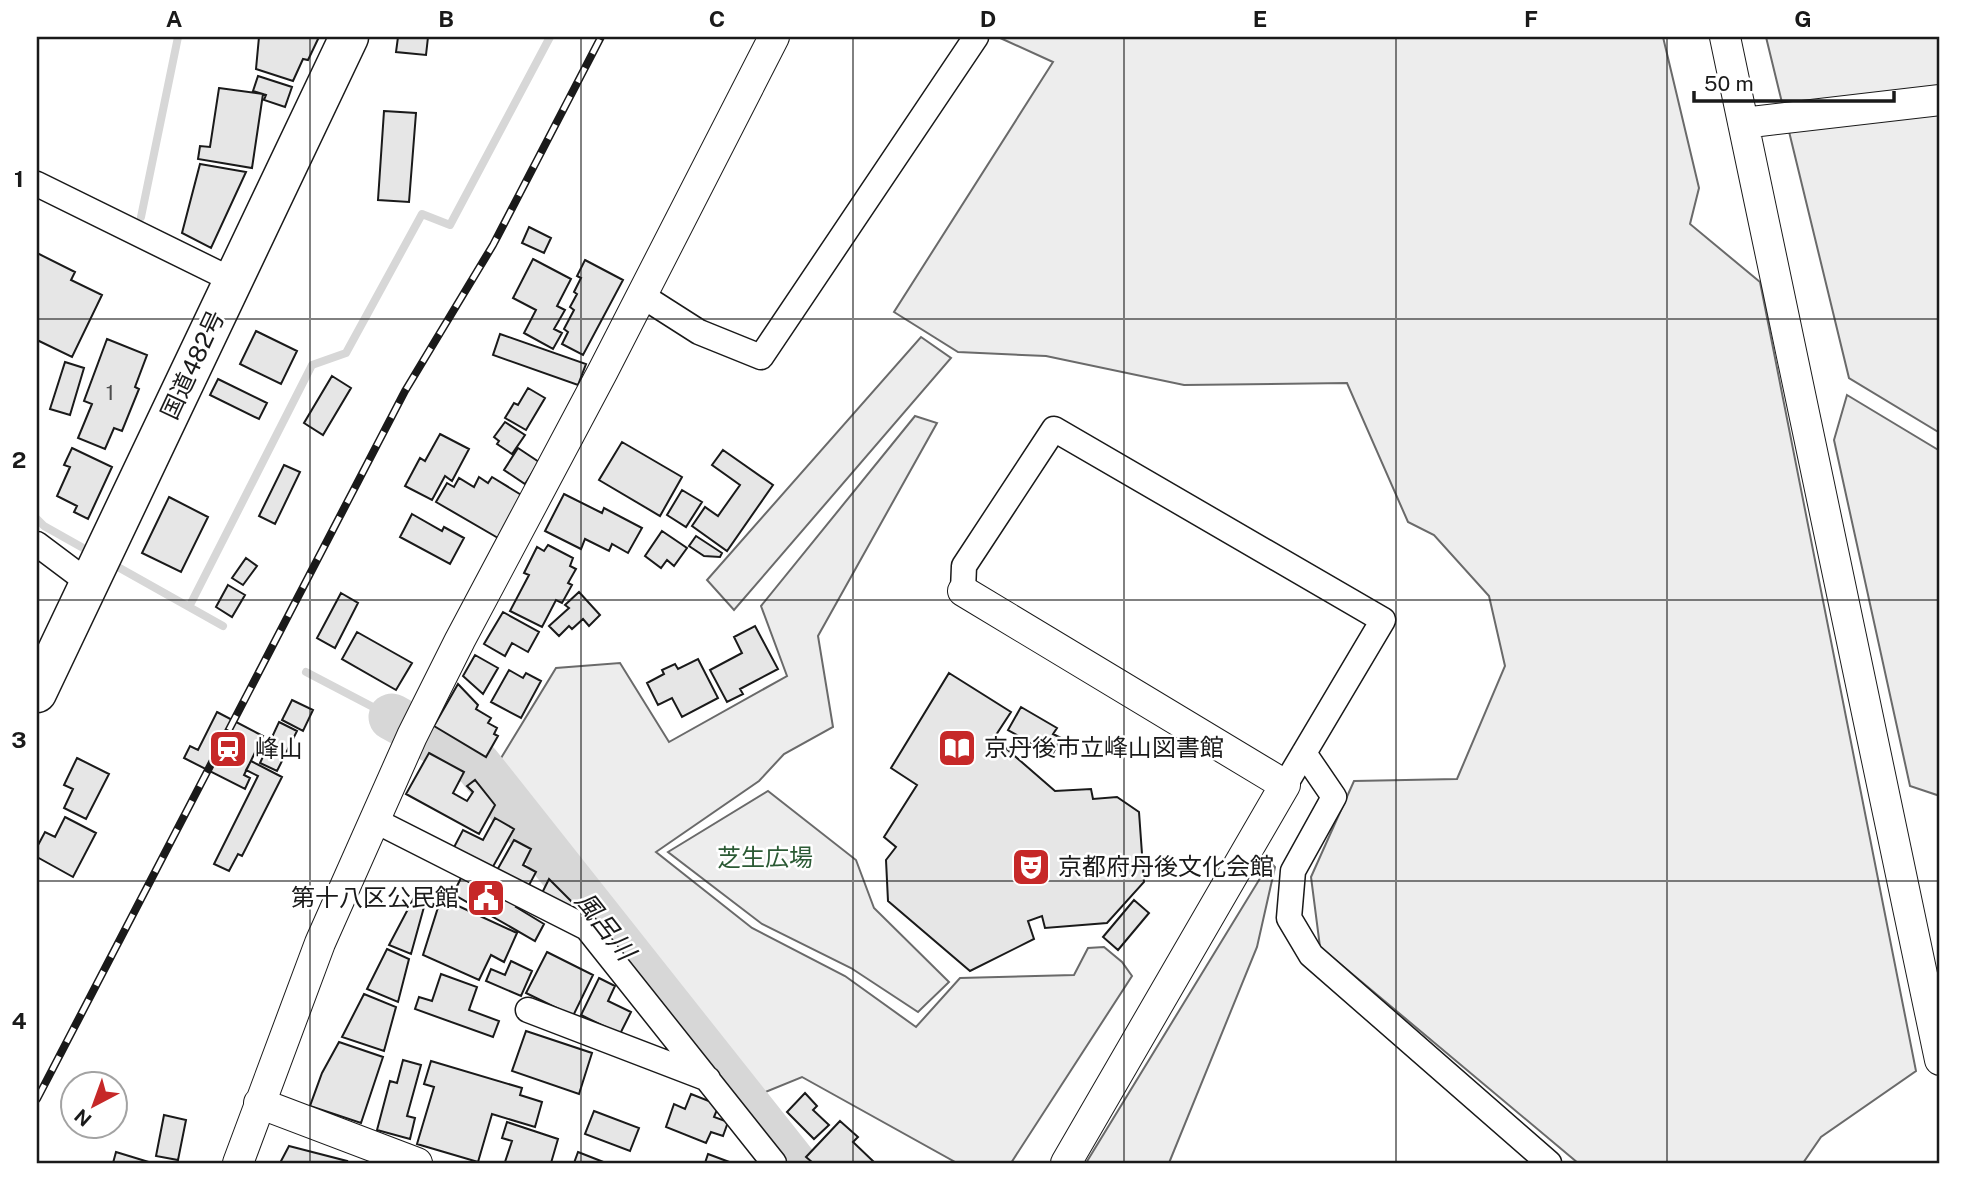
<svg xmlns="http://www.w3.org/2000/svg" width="1977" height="1200" viewBox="0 0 1977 1200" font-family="'Public Sans','Noto Sans JP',sans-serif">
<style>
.green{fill:#ededed;stroke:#6a6a6a;stroke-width:2}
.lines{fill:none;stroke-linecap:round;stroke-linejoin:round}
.stream{stroke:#d7d7d7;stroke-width:8}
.river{stroke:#d7d7d7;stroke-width:47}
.building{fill:#e6e6e6;stroke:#1a1a1a;stroke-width:2}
.minor-casing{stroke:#1a1a1a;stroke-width:27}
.tertiary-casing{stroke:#1a1a1a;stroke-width:32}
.trunk-casing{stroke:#1a1a1a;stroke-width:41}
.minor{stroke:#fff;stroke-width:24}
.tertiary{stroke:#fff;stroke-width:30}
.trunk{stroke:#fff;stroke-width:38}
.rail-casing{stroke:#1a1a1a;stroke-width:8}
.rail{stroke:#fff;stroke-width:5;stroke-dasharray:16;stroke-linecap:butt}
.grid{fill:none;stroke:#1a1a1a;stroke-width:2;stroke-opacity:0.55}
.labels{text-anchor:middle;stroke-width:5;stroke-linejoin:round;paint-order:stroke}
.number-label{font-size:21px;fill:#4d4d4d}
.street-label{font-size:24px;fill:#1a1a1a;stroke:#fff}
.poi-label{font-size:24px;fill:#1a1a1a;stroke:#fff;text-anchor:start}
.park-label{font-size:24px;fill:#2b5a34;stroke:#fff}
.water-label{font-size:26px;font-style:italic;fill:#1a1a1a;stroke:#fff}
.neatline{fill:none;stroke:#1a1a1a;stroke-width:2.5}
.grid-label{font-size:23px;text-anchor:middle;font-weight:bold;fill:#1a1a1a}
</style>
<rect width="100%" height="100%" fill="#fff"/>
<path class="green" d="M998,37h665l36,151 -9,36 70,58 156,789 -95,66 -18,26h-225l-258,-216 -9,-70 43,-96 103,-2 48,-113 -16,-70 -55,-61 -26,-13 -61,-139 -163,2 -138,-29 -88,-4 -64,-40 159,-250z
M1766,37h174v396l-91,-55z
M921,337l30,21 -217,252 -27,-30z
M1847,395l93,56v345l-30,-10 -76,-346z
M915,416l22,7 -119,213 15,91 -49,27 -25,27 -103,71 96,76 93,48 71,51 44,-49 114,-3 14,-27 16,-1 18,15 10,14 -121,187h-54l-155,-86 -39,16 -265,-330 58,-95 64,-5 49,79 118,-66 -26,-70z
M768,791l88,69 18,48 75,74 -31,30 -67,-44 -89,-44 -94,-72z
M1270,862l5,5 -18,80 -88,216h-83z"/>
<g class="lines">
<path class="stream" d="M141,217l37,-180
M37,519l7,7 48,27
M109,562l114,64
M189,607l123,-242 34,-12 76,-139 28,11 100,-188
M306,672l86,45"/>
<path class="river" d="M392,717l85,47 316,399"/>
</g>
<path class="building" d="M259,37h60l-11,23 -5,-1 -10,22 -37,-12z
M398,37h30l-2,18 -30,-3z
M258,76l34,11 -7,20 -21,-7 2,-5 -13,-4z
M219,88l44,6 -11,74 -54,-9 2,-13 10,1z
M384,111l32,2 -7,89 -31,-2z
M200,164l46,8 -35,76 -29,-15z
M529,227l22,11 -7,15 -22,-10z
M37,253l38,19 -4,8 31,15 -30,62 -35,-17z
M533,259l38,20 -14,27 8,4 -11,19 8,4 -9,16 -29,-16 12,-23 -23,-12z
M585,260l38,20 -40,75 -21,-11 6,-12 -4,-3 10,-19 -4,-3 7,-13 -3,-2 7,-14 -4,-2z
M256,331l41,20 -16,33 -41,-20z
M500,334l86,30 -8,21 -85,-30z
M107,339l40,16 -12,32 4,2 -17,42 -8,-3 -9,21 -27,-11 14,-34 -8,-3z
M65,362l19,6 -14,47 -20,-6z
M332,376l19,12 -28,47 -19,-12z
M218,379l49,24 -8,16 -49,-24z
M528,388l17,10 -19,32 -21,-12 9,-15 4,2z
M505,422l20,13 -13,19 -15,-10 2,-3 -5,-4z
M440,434l29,15 -17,32 -7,-5 -13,24 -27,-14 15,-28 5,3z
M622,442l60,35 -22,39 -61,-36z
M72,448l40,19 -24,52 -14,-7 3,-6 -20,-10 13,-29 -6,-2z
M518,448l21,14 -14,22 -21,-14z
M723,450l50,35 -46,66 -35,-25 13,-19 13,9 22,-31 -28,-20z
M284,465l16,7 -25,52 -16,-8z
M479,477l9,6 4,-6 31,19 -25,42 -62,-36 11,-19 7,4 5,-9 15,9z
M682,490l20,12 -16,25 -19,-12z
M564,494l38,19 2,-5 38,20 -14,25 -16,-9 -3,7 -24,-12 -4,10 -36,-18z
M169,497l39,20 -27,55 -39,-19z
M412,514l30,17 2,-4 20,11 -14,26 -50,-27z
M662,531l25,17 -13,18 -7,-6 -6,8 -16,-12z
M696,536l26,17 -2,4 -16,-1 -15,-10z
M548,545l25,13 -3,8 6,3 -8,14 4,2 -10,18 -6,-3 -14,27 -32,-16 19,-36 -5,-2 13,-26 7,4z
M246,558l11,8 -14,19 -11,-7z
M228,585l17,10 -13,22 -16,-10z
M579,592l21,23 -11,11 -6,-7 -11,10 -3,-3 -10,10 -10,-10 20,-18 -4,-3z
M341,593l17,10 -23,45 -18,-10z
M503,612l36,20 -11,20 -16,-9 -7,13 -21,-12z
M755,626l23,43 -38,20 3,5 -16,8 -17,-32 32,-17 -8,-16z
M357,632l55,31 -16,27 -54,-31z
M475,655l23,13 -15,26 -20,-18z
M698,659l20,39 -36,19 -10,-19 -14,7 -11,-22 17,-9 -2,-4 13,-6 3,5z
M509,670l14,8 3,-5 15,8 -20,37 -30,-16z
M949,673l62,39 -17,26 61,53 36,-2 2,10 24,-2 22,15 5,70 -37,41 -62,5 -3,-12 -14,5 6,18 -64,32 -82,-70 -2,-41 10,-13 -12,-10 33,-52 -26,-17z
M458,684l20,21 -2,4 15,9 -3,5 9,5 -3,6 4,2 -12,21 -52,-31z
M292,700l21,10 -10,21 -21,-11z
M1021,707l36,21 -4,6 8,4 -9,17 -44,-25z
M217,712l46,24 -19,39 6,3 -5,11 -61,-31 6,-12 8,4z
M279,722l18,9 -20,40 -17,-8z
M429,753l35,19 -11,21 14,8 6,-9 -6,-6 8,-6 20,25 -16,29 -73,-40z
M77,758l32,16 -23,45 -22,-11 9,-19 -9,-4z
M251,761l31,16 -40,79 -4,-2 -9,17 -15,-7 44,-88 -12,-6z
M65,817l31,16 -23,44 -36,-20v-10l8,-15 10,5z
M495,818l19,11 -24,43 -38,-21 11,-21 20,10z
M514,840l17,9 -8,16 13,7 -9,17 -31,-17z
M464,872l55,31 -3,4 28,17 -9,17 -82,-47z
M549,879l25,25 -3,6 -30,-15z
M417,892l10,4 -16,58 -22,-9z
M441,898l76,35 -13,29 -13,-7 -12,25 -56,-25z
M1134,900l15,13 -31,37 -15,-13z
M387,949l22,10 -11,43 -31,-13z
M547,952l46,23 -20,41 -47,-23z
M511,961l21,10 -11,25 -35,-15 5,-12 14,6z
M441,974l36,13 -8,23 30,11 -6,16 -78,-28 4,-12 13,4z
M599,978l16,8 -7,15 23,11 -11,22 -39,-19z
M364,994l32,13 -12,44 -42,-14z
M526,1031l66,22 -13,41 -67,-23z
M339,1042l44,15 -22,66 -51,-17 12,-33z
M403,1060l18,5 -14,51 8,2 -5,21 -33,-9 13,-49 7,2z
M431,1061l91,27 -2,7 22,7 -7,25 -43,-13 -14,48 -61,-18 17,-57 -10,-3z
M805,1093l12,13 -4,4 16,15 -15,14 -27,-27z
M691,1094l28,11 -5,12 14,5 -5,14 -12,-4 -5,11 -40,-16 8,-23 11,5z
M594,1111l45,17 -9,23 -45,-17z
M164,1115l22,5 -8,40 -22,-4z
M840,1121l18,16 -5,5 22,21h-62l-7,-6z
M507,1122l51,17 -7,24 -46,-1 7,-21 -10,-3z
M289,1146l58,15 -1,2h-66z
M116,1152l36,11h-39z
M578,1152l28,11h-32z
M708,1154l24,9h-27z"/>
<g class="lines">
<defs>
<path id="minor" d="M37,184l195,96
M641,295l58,37 62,25 215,-320
M37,544l52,39
M963,591l1,-25 90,-137 329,191 -98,165
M1304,753l30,44 -41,74 -4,47 22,37 238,208
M374,820l213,108 187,235
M528,1010l180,69"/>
<path id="tertiary" d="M1725,37l215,1023
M1743,123l197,-23
M963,591l322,194 -219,378
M259,1103l158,60
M238,1163l82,-220 92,-207 48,-96 143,-269 171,-334"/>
<path id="trunk" d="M37,693l312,-656"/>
</defs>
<use href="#minor" class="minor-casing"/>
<use href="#tertiary" class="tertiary-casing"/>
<use href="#trunk" class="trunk-casing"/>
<use href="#minor" class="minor"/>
<use href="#tertiary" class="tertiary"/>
<use href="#trunk" class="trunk"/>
<defs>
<path id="rail" d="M37,1099l368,-708 88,-146 108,-208"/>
</defs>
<use href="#rail" class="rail-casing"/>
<use href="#rail" class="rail"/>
</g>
<path class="grid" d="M310,37v1126M581,37v1126M853,37v1126M1124,37v1126M1396,37v1126M1667,37v1126M37,319h1903M37,600h1903M37,881h1903"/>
<defs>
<symbol id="library-square" viewBox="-11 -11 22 22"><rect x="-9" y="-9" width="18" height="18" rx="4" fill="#c62828" stroke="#fff"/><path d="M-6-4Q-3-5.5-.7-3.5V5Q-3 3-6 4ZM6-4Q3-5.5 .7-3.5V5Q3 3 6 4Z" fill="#fff"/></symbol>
<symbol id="station-square" viewBox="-11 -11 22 22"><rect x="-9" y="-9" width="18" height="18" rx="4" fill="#c62828" stroke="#fff"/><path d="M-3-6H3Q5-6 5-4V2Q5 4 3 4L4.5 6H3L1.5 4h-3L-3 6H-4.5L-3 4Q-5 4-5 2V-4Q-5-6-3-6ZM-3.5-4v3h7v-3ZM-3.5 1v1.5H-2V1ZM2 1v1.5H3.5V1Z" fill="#fff"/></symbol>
<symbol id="theatre-square" viewBox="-11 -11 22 22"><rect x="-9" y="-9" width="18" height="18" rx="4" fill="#c62828" stroke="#fff"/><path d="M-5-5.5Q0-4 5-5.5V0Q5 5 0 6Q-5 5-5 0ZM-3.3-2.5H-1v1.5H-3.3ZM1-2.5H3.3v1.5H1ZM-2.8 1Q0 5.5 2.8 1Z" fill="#fff"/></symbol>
<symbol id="civic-square" viewBox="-11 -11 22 22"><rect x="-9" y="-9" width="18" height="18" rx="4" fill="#c62828" stroke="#fff"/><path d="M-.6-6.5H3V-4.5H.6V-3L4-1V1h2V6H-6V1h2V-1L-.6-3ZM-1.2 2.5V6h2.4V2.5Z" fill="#fff"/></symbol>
</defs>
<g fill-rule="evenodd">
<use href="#library-square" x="935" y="726" width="44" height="44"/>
<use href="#station-square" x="206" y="727" width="44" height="44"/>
<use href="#theatre-square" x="1009" y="845" width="44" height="44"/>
<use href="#civic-square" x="464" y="876" width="44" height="44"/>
</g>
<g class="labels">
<g class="number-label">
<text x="110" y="400">1</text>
</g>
<g class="street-label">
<text transform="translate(193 365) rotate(-65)" y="8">国道482号</text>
</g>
<g class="poi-label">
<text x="984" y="756">京丹後市立峰山図書館</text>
<text x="255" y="757">峰山</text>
<text x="1058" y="875">京都府丹後文化会館</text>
<text x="459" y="906" text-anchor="end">第十八区公民館</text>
</g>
<g class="park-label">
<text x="765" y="866">芝生広場</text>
</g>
<g class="water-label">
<text transform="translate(605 926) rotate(52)" y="9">風呂川</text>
</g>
</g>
<rect width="1977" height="1200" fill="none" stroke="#ffffff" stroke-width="77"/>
<g transform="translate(94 1105) rotate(221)"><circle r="33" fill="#ffffff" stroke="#a3a3a3" stroke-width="2"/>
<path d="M0-5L12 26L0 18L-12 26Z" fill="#c62828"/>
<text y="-10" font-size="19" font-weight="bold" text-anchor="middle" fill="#1a1a1a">N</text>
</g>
<path d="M1694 91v10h200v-10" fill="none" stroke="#1a1a1a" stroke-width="3.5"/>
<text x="1704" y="91" font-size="21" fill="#1a1a1a" stroke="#ffffff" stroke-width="5" paint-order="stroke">50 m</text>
<rect x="38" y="38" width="1900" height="1124" class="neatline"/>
<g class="grid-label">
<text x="174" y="27">A</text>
<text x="446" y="27">B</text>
<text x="717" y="27">C</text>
<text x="988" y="27">D</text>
<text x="1260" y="27">E</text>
<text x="1531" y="27">F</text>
<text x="1803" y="27">G</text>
<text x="19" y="187">1</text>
<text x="19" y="468">2</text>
<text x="19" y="748">3</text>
<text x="19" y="1029">4</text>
</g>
</svg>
